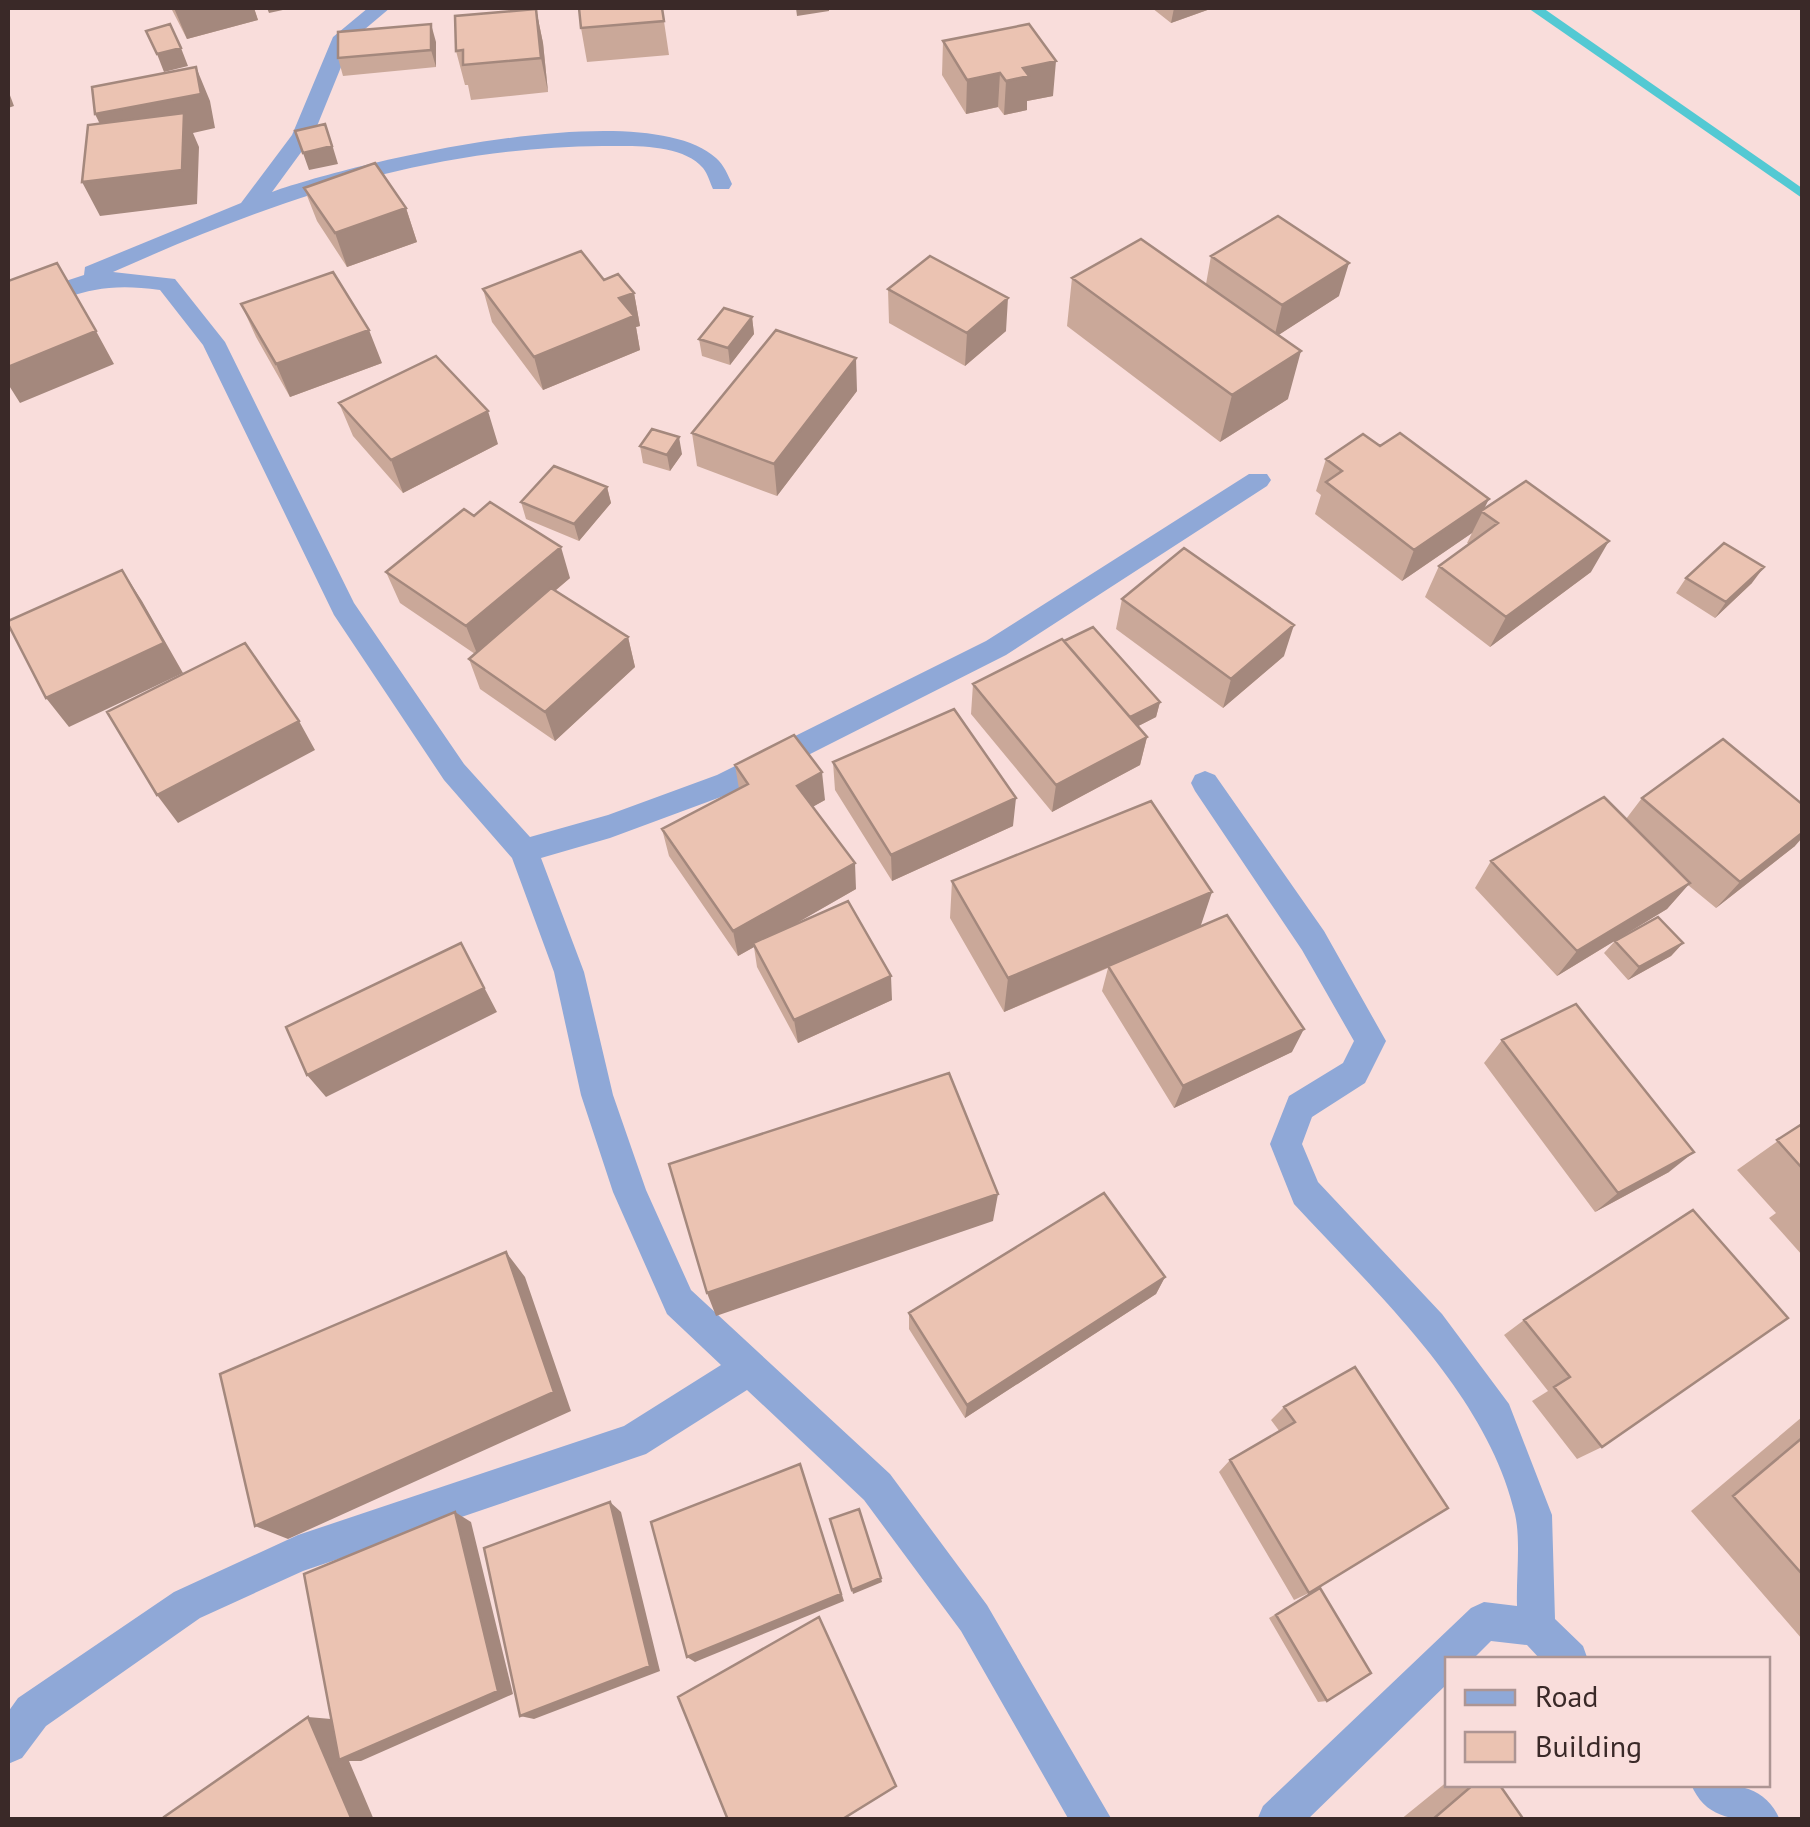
<svg xmlns="http://www.w3.org/2000/svg" width="1810" height="1827" viewBox="0 0 1810 1827" font-family="'PT Sans',sans-serif">
<style>
.lines{fill:none;stroke-linecap:round;stroke-linejoin:round}
.stream{fill:#53c9d3;fill-rule:evenodd}
.minor{fill:#8fa8d7;fill-rule:evenodd}
.wall{fill:#caa899}
.shaded-wall{fill:#a4887d}
.building{fill:#ebc3b2;stroke:#a4887d;stroke-width:2.5}
</style>
<rect width="100%" height="100%" fill="#f9dddb"/>
<g class="lines">
<path class="stream" d="M1528,8h15l259,180v10z"/>
<path class="minor" d="M368,8h22l-38,32 -39,96 -41,56c85,-30 372,-99 444,-34 8,7 12,17 16,26l-3,5h-16c-3,-6 -5,-15 -10,-21 -21,-25 -72,-22 -101,-22 -179,2 -329,55 -489,126l62,7 50,63 129,261 110,161 66,73 78,-22 109,-40 269,-134 263,-167h18l4,6 -4,6 -261,169 -269,136 -127,47 -69,20 43,114 29,123 33,95 45,100 199,184 97,131 125,215h-43l-108,-189 -97,-131 -117,-110 -101,64 -343,117 -103,47 -154,108 -24,32 -14,6v-52l10,-14 156,-106 124,-57 326,-109 97,-61 -54,-51 -54,-122 -32,-97 -27,-123 -42,-114 -68,-78 -110,-165 -131,-270 -43,-55c-72,-10 -89,10 -152,26v-16l76,-25 1,-8 156,-64 51,-68 41,-98z
M1205,771l10,4 109,156 62,110 -21,42 -53,34 -10,27 16,38 124,132 67,90 43,111 3,104 28,27 5,14h-47l-14,-15 -36,-4 -19,19h-24v23l-141,137h-50l6,-14 208,-198 13,-6 33,4c-1,-29 4,-65 -2,-92 -28,-121 -140,-222 -221,-310l-24,-60 19,-48 54,-33 11,-22 -52,-91 -107,-159 -4,-8 4,-8z
M1691,1784c36,0 73,-3 89,36 -36,0 -73,4 -89,-36z"/>
</g>
<path class="wall" d="M171,8h83l4,12 -71,19z
M662,8l7,47 -82,7 -6,-34z
M1152,8h61l-42,15z
M536,9l7,34 5,49 -77,8 -3,-15h-3l-9,-34z
M943,41l110,55 -26,5v9l-23,5 -6,-8 -32,7 -24,-39z
M436,42v25l-93,9 -5,-18z
M304,188l102,20 11,34 -70,25 -30,-46z
M1211,256l128,40 -61,39 10,64 -68,43 -153,-116 5,-48 134,6z
M604,280l30,13 6,33 -4,1 4,23 -97,40 -51,-68 -9,-33z
M888,289l118,42 -41,35 -76,-43z
M241,304l141,59 -92,34 -34,-60z
M752,317l2,17 -24,31 -28,-9 -3,-17z
M857,391l-80,105 -80,-30 -5,-33z
M339,403l159,41 -95,49 -50,-57z
M640,446l42,8 -12,17 -27,-8z
M1380,446l104,63 107,63 -101,75 -65,-50 14,-31 30,-22 -2,-1 5,-10 -70,48 -87,-67 6,-19 -5,-4 10,-32z
M607,487l4,16 -32,38 -53,-22 -5,-17z
M386,572l184,6 -15,13 73,46 7,30 -80,74 -75,-52 -11,-30 6,-5 -75,-51z
M1686,578l66,5 -37,35 -39,-25z
M1122,599l162,57 -61,52 -107,-79z
M1064,641l96,61 -4,15 -18,9 9,11 -7,28 -88,47 -81,-98 2,-30z
M833,762l180,64 -121,55 -57,-91z
M735,765l90,35 -13,7 44,82 -63,36 99,75 -94,43 -41,-76 -3,-20 -16,9 -69,-100 -7,-27 77,-40z
M1642,798l153,48 -79,62 -28,-23 -21,24 -110,67 -82,-88 16,-27 135,-42z
M952,881l248,46 92,125 -118,56 -72,-117 6,-23 -104,44 -54,-94z
M1615,941l68,2 -12,13 -43,24 -24,-27z
M1502,1040l167,132 -74,40 -111,-149z
M1802,1124v131l-33,-37 7,-5 -39,-43z
M1693,1210l-91,237 -25,12 -45,-58 16,-10 -44,-56 20,-15z
M1165,1277l-9,17 -191,124 -56,-89v-16z
M1355,1367l-46,226 -15,7 -75,-128 11,-12 50,-28 -9,-12 13,-13z
M1802,1417v222l-111,-128z
M1320,1588l7,113 -9,1 -49,-84z
M1448,1781v3h51l25,36h-124z"/>
<path class="shaded-wall" d="M174,8h80l4,12 -71,19z
M267,8h25l-23,5z
M796,8h33v3l-32,5z
M1174,8h39l-42,15z
M536,9l7,34 5,49 -7,-34z
M431,24l5,18v25l-5,-17z
M181,48l7,18 -24,6 -7,-18z
M1056,61l-3,35 -26,5v9l-23,5 2,-34 17,-13z
M196,67l14,34 5,27 -22,5 6,14 -2,57 -97,12 -18,-34 30,-33 -17,-35z
M1000,73l-2,34 -32,7 1,-34z
M8,90l6,16 -6,2z
M331,141l7,23 -29,6 -6,-17z
M406,208l11,34 -70,25 -12,-34z
M1349,263l-10,33 -65,42 8,-33z
M634,293l6,33 -4,1 4,23 -97,40 -9,-33 85,-59z
M1008,298l-2,33 -41,35 2,-33z
M752,317l2,17 -24,31 -2,-17z
M369,330l13,33 -92,34 -14,-33z
M96,331l18,33 -94,39 -12,-19v-17z
M1301,351l-13,48 -68,43 12,-47z
M856,358l1,33 -80,105 -3,-32z
M488,411l10,33 -95,49 -12,-33z
M679,437l3,17 -12,17 -3,-16z
M607,487l4,16 -32,38 -5,-17z
M1489,499l-17,34 -70,48 12,-31z
M1609,541l-18,31 -101,75 16,-30z
M561,547l9,31 -92,78 -12,-30z
M1764,567l-12,16 -37,35 11,-16z
M122,570l20,31 41,72 -114,54 -23,-29z
M1294,625l-10,31 -61,52 8,-29z
M628,637l7,30 -80,74 -10,-29z
M1160,702l-4,15 -37,19 3,-15z
M299,721l16,29 -137,73 -21,-28z
M1147,737l-7,28 -88,47 4,-27z
M822,772l3,28 -25,14 -3,-28z
M1016,798l-3,28 -121,55 -1,-26z
M1802,833v5l-7,8 -79,62 24,-26z
M855,863l1,26 -101,58 -2,-4 1,4 -16,9 -5,-25z
M1690,883l-23,26 -110,67 20,-25z
M1212,892l-12,36 -196,84 4,-34z
M461,943l36,69 -171,85 -19,-22z
M1683,943l-12,13 -43,24 11,-13z
M891,976l1,24 -94,43 -4,-23z
M1304,1029l-12,23 -118,56 9,-22z
M1694,1152l-25,20 -74,40 23,-19z
M998,1194l-5,27 -277,95 -9,-23z
M506,1252l19,25 46,134 -283,128 -33,-13z
M1165,1277l-9,17 -191,124 2,-13z
M800,1464l44,137 -149,61 -8,-5z
M610,1502l11,10 39,159 -126,48 -14,-3z
M455,1512l16,10 42,172 -152,67h-12l25,59h-22l-44,-103 23,2z
M881,1578l1,4 -29,12 -1,-4z"/>
<path class="building" d="M579,8h83l2,13 -83,7z
M536,9l5,49 -78,7v-15l-7,1 -1,-35z
M170,24l11,24 -24,6 -11,-23z
M431,24v26l-93,8v-26z
M1029,24l27,37 -33,7 6,8 -23,5 -6,-8 -33,7 -24,-39z
M196,67l5,27 -106,20 -3,-27z
M184,113l-2,57 -100,12 6,-57z
M325,124l7,22 -29,7 -8,-22z
M375,163l31,45 -71,25 -31,-45z
M1278,216l71,47 -67,42 -71,-49z
M1141,239l160,112 -69,44 -160,-117z
M581,251l23,29 14,-6 16,19 -15,5 15,18 -100,41 -51,-68z
M930,256l78,42 -41,35 -79,-44z
M57,263l39,68 -88,36v-86z
M333,272l36,58 -93,34 -35,-60z
M724,308l28,9 -24,31 -29,-9z
M776,330l80,28 -82,106 -82,-31z
M436,356l52,55 -97,49 -52,-57z
M652,429l27,8 -12,18 -27,-9z
M1400,433l89,66 -75,51 -88,-68 16,-11 -16,-12 37,-25 17,12z
M554,466l53,21 -33,37 -53,-22z
M1526,481l83,60 -103,76 -67,-51 59,-43 -17,-12z
M490,502l71,45 -95,79 -80,-54 78,-63 10,7z
M1724,543l40,24 -38,35 -40,-24z
M1184,548l110,77 -63,54 -109,-80z
M122,570l42,73 -118,55 -38,-74v-3z
M551,588l77,49 -83,75 -76,-53z
M1093,627l67,75 -30,15 -66,-76z
M1062,639l85,98 -91,48 -83,-101z
M245,643l54,78 -142,74 -50,-83z
M954,709l62,89 -125,57 -58,-93z
M794,735l28,37 -25,14 58,77 -122,68 -71,-102 86,-45 -13,-19z
M1723,739l79,65v29l-62,49 -98,-84z
M1604,797l86,86 -113,68 -86,-90z
M1151,801l61,91 -204,86 -56,-97z
M848,901l43,75 -97,44 -41,-77z
M1227,915l77,114 -121,57 -75,-120z
M1658,917l25,26 -44,24 -24,-26z
M461,943l23,45 -177,87 -21,-48z
M1576,1004l118,148 -76,41 -116,-153z
M949,1073l49,121 -291,99 -38,-129z
M1802,1124v44l-25,-28z
M1104,1193l61,84 -198,128 -58,-92z
M1693,1210l95,108 -186,129 -48,-60 16,-10 -46,-57z
M506,1252l48,140 -299,134 -35,-152z
M1355,1367l93,141 -139,85 -79,-133 65,-38 -11,-15z
M1802,1438v136l-69,-78z
M800,1464l41,130 -154,63 -36,-135z
M610,1502l40,164 -130,50 -36,-168z
M859,1509l22,69 -29,12 -22,-71z
M455,1512l43,179 -159,69 -35,-186z
M1320,1588l51,85 -44,28 -51,-86z
M819,1617l77,169 -55,34h-113l-50,-123z
M308,1717l44,103h-187l-1,-3z
M1474,1784h25l25,36h-92z"/>
<rect width="1810" height="1827" fill="none" stroke="#3a2928" stroke-width="20"/>
<rect x="1445" y="1657" width="325" height="130" fill="#f9dddb" stroke="#ad9593" stroke-width="2.5"/>
<rect x="1465" y="1690" width="50" height="15" fill="#8fa8d7" stroke="#ad9593" stroke-width="2.5"/>
<text x="1535" y="1707" font-size="30" fill="#3a2928">Road</text>
<rect x="1465" y="1732" width="50" height="30" fill="#ebc3b2" stroke="#ad9593" stroke-width="2.5"/>
<text x="1535" y="1757" font-size="30" fill="#3a2928">Building</text>
</svg>
